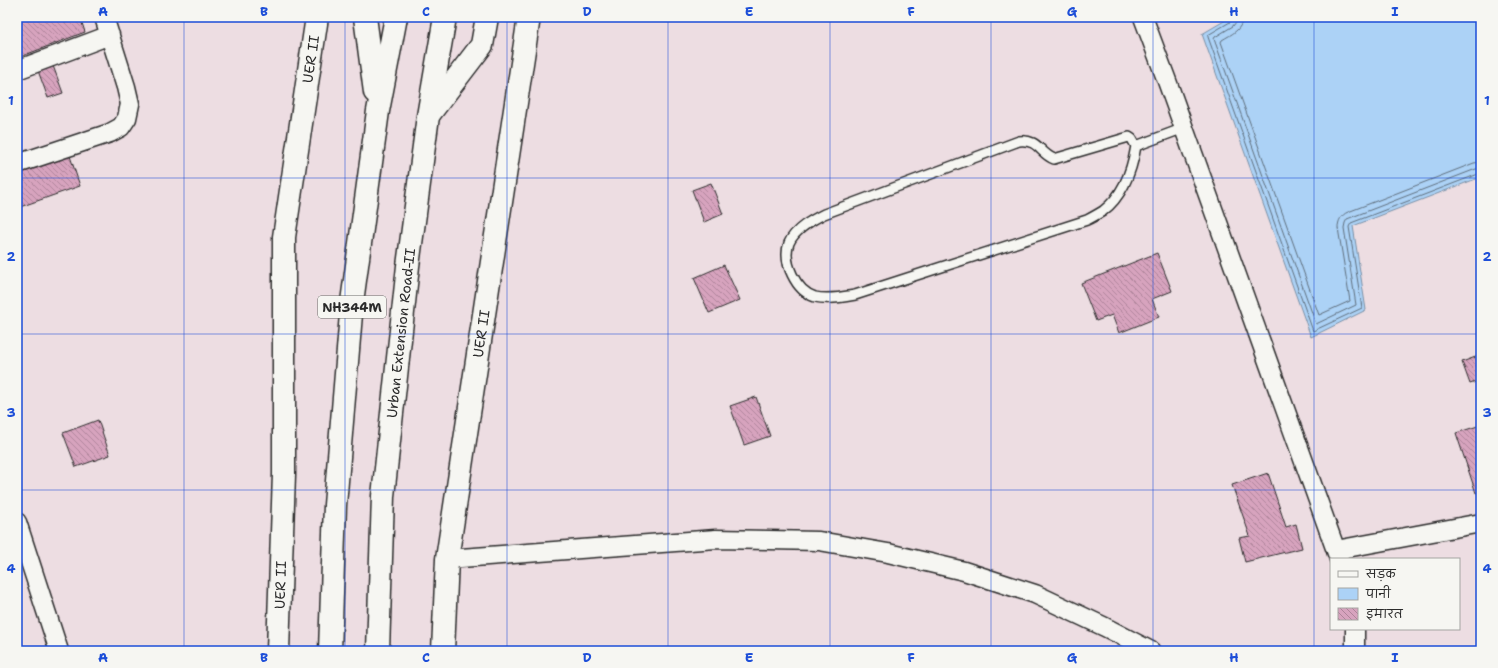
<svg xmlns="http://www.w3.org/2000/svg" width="1498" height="668" viewBox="0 0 1498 668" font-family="'Shantell Sans','Playpen Sans Deva',sans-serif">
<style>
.water{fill:#acd2f6;stroke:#788fa5}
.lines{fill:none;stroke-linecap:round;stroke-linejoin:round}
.shore{stroke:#5f6e7c;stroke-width:1}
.building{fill:url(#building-back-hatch);stroke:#2b2b2b}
.service-casing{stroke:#2b2b2b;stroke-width:12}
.minor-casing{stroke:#2b2b2b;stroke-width:21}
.primary-casing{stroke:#2b2b2b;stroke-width:25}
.trunk-casing{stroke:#2b2b2b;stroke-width:25}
.service{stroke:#f6f6f2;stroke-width:9}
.minor{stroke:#f6f6f2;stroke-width:18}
.primary{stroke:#f6f6f2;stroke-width:22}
.trunk{stroke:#f6f6f2;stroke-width:22}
.grid{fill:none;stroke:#1d4ed8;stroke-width:1;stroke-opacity:0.55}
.labels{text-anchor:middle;stroke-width:3;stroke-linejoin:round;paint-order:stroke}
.shield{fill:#f6f6f2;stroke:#686867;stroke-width:1}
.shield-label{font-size:13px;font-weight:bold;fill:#2b2b2b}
.street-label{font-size:14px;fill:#2b2b2b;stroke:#f6f6f2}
.neatline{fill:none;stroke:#1d4ed8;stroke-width:1.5}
.grid-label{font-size:13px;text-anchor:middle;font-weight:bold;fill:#1d4ed8}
</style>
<defs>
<pattern id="building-back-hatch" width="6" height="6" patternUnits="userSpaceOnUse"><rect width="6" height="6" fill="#d7a3be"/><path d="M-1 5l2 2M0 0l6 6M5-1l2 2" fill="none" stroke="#af859b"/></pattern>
</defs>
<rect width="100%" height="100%" fill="#eddde2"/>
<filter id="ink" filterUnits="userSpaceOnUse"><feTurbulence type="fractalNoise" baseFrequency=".025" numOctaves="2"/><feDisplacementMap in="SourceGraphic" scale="8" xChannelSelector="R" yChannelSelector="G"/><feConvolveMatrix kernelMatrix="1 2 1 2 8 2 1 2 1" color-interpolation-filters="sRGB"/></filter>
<g filter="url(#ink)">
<path class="water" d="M1231,17h250v160l-128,49 13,84 -55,27 -109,-303z"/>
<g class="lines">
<path class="shore" d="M1232,17l-2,5 -22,13v2l105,294 49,-23 -13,-81 2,-4 130,-50
M1237,17l-1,5 -3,4 -18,11 -1,2 102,285 40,-19 -12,-77 1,-5 2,-4 129,-50 5,-1
M1243,17c-1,13 -11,17 -21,23l-1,2 98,273 31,-14 -12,-73c0,-7 3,-13 10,-16l126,-49 7,-1"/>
</g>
<path class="building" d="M17,17h63l5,15 -68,26z
M52,63l11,30 -15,5 -11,-30z
M69,153l11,33 -63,22v-37z
M711,183l12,31 -19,8 -12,-32z
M1157,253l15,38 -20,8 7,18 -40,16 -7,-18 -16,6 -15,-38z
M724,265l16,35 -31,13 -15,-35z
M1481,355v25l-11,4 -8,-22z
M756,397l14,39 -26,9 -14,-39z
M98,420l12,35 -34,12 -13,-34z
M1481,425v66l-5,2 -20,-60z
M1268,473l18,54 10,-3 6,24 -57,14 -6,-24 11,-2 -18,-51z"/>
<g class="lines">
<defs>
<path id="service" d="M1136,146l-4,-7 -3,-2 -75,22c-15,-6 -15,-20 -35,-18l-195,73c-12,6 -29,15 -35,29 -7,19 7,48 26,54 13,3 28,0 40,-2l232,-75c6,-3 11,-6 16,-9 21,-16 29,-41 33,-65l48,-18"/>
<path id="minor" d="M1143,17l24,64 172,478
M17,70l93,-35
M17,164l93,-31 11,-6 6,-9 3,-14 -4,-17 -22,-70
M17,522l42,129
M1336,550l145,-27
M447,559l269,-20 103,2 69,12 76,18 71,23 70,33 46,24
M1355,651v-22"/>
<g id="primary">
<path id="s1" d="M278,651l6,-177v-237l33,-220"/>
<path id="s2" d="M443,651l4,-92 82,-542"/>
</g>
<g id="trunk">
<path d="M365,17l10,75"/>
<path d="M430,113l52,-68 5,-28"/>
<path d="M330,651l5,-146 17,-203 26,-191 18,-94"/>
<path id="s3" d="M378,651l5,-155 25,-230 20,-150 17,-99"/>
</g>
</defs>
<use href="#service" class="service-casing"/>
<use href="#minor" class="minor-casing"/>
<use href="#primary" class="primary-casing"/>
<use href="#trunk" class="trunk-casing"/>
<use href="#service" class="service"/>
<use href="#minor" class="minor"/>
<use href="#primary" class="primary"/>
<use href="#trunk" class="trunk"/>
</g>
</g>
<path class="grid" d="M184,17v634M345,17v634M507,17v634M668,17v634M830,17v634M991,17v634M1153,17v634M1314,17v634M17,178h1464M17,334h1464M17,490h1464"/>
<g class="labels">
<rect class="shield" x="318" y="296" width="68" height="22" rx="3"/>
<g class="shield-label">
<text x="352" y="312">NH344M</text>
</g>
<g class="street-label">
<text dy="5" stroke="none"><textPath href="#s1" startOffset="594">UER II</textPath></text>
<text dy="5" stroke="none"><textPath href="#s3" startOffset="319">Urban Extension Road-II</textPath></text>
<text dy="5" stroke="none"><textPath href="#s2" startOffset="320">UER II</textPath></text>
<text dy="5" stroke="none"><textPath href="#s1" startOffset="66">UER II</textPath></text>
</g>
</g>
<rect width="1498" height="668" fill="none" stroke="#f6f6f2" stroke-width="44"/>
<rect x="1330" y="558" width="130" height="72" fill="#f6f6f2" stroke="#a5a5a2"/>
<rect x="1338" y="571" width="20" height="6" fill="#f6f6f2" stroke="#a5a5a2"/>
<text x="1366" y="578" font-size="12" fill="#2b2b2b">सड़क</text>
<rect x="1338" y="588" width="20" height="12" fill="#acd2f6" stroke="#a5a5a2"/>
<text x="1366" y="598" font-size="12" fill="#2b2b2b">पानी</text>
<rect x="1338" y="608" width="20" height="12" fill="url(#building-back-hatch)" stroke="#a5a5a2"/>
<text x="1366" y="618" font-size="12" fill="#2b2b2b">इमारत</text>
<rect x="22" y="22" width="1454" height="624" class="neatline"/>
<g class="grid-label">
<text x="103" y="16">A</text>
<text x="264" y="16">B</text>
<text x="426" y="16">C</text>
<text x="587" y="16">D</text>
<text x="749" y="16">E</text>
<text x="911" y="16">F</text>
<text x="1072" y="16">G</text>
<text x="1234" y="16">H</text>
<text x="1395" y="16">I</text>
<text x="11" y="105">1</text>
<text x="1487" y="105">1</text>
<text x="11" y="261">2</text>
<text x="1487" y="261">2</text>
<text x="11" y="417">3</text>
<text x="1487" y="417">3</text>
<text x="11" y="573">4</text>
<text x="1487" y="573">4</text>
<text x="103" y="662">A</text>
<text x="264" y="662">B</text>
<text x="426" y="662">C</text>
<text x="587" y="662">D</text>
<text x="749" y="662">E</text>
<text x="911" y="662">F</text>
<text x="1072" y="662">G</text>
<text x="1234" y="662">H</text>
<text x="1395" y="662">I</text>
</g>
</svg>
